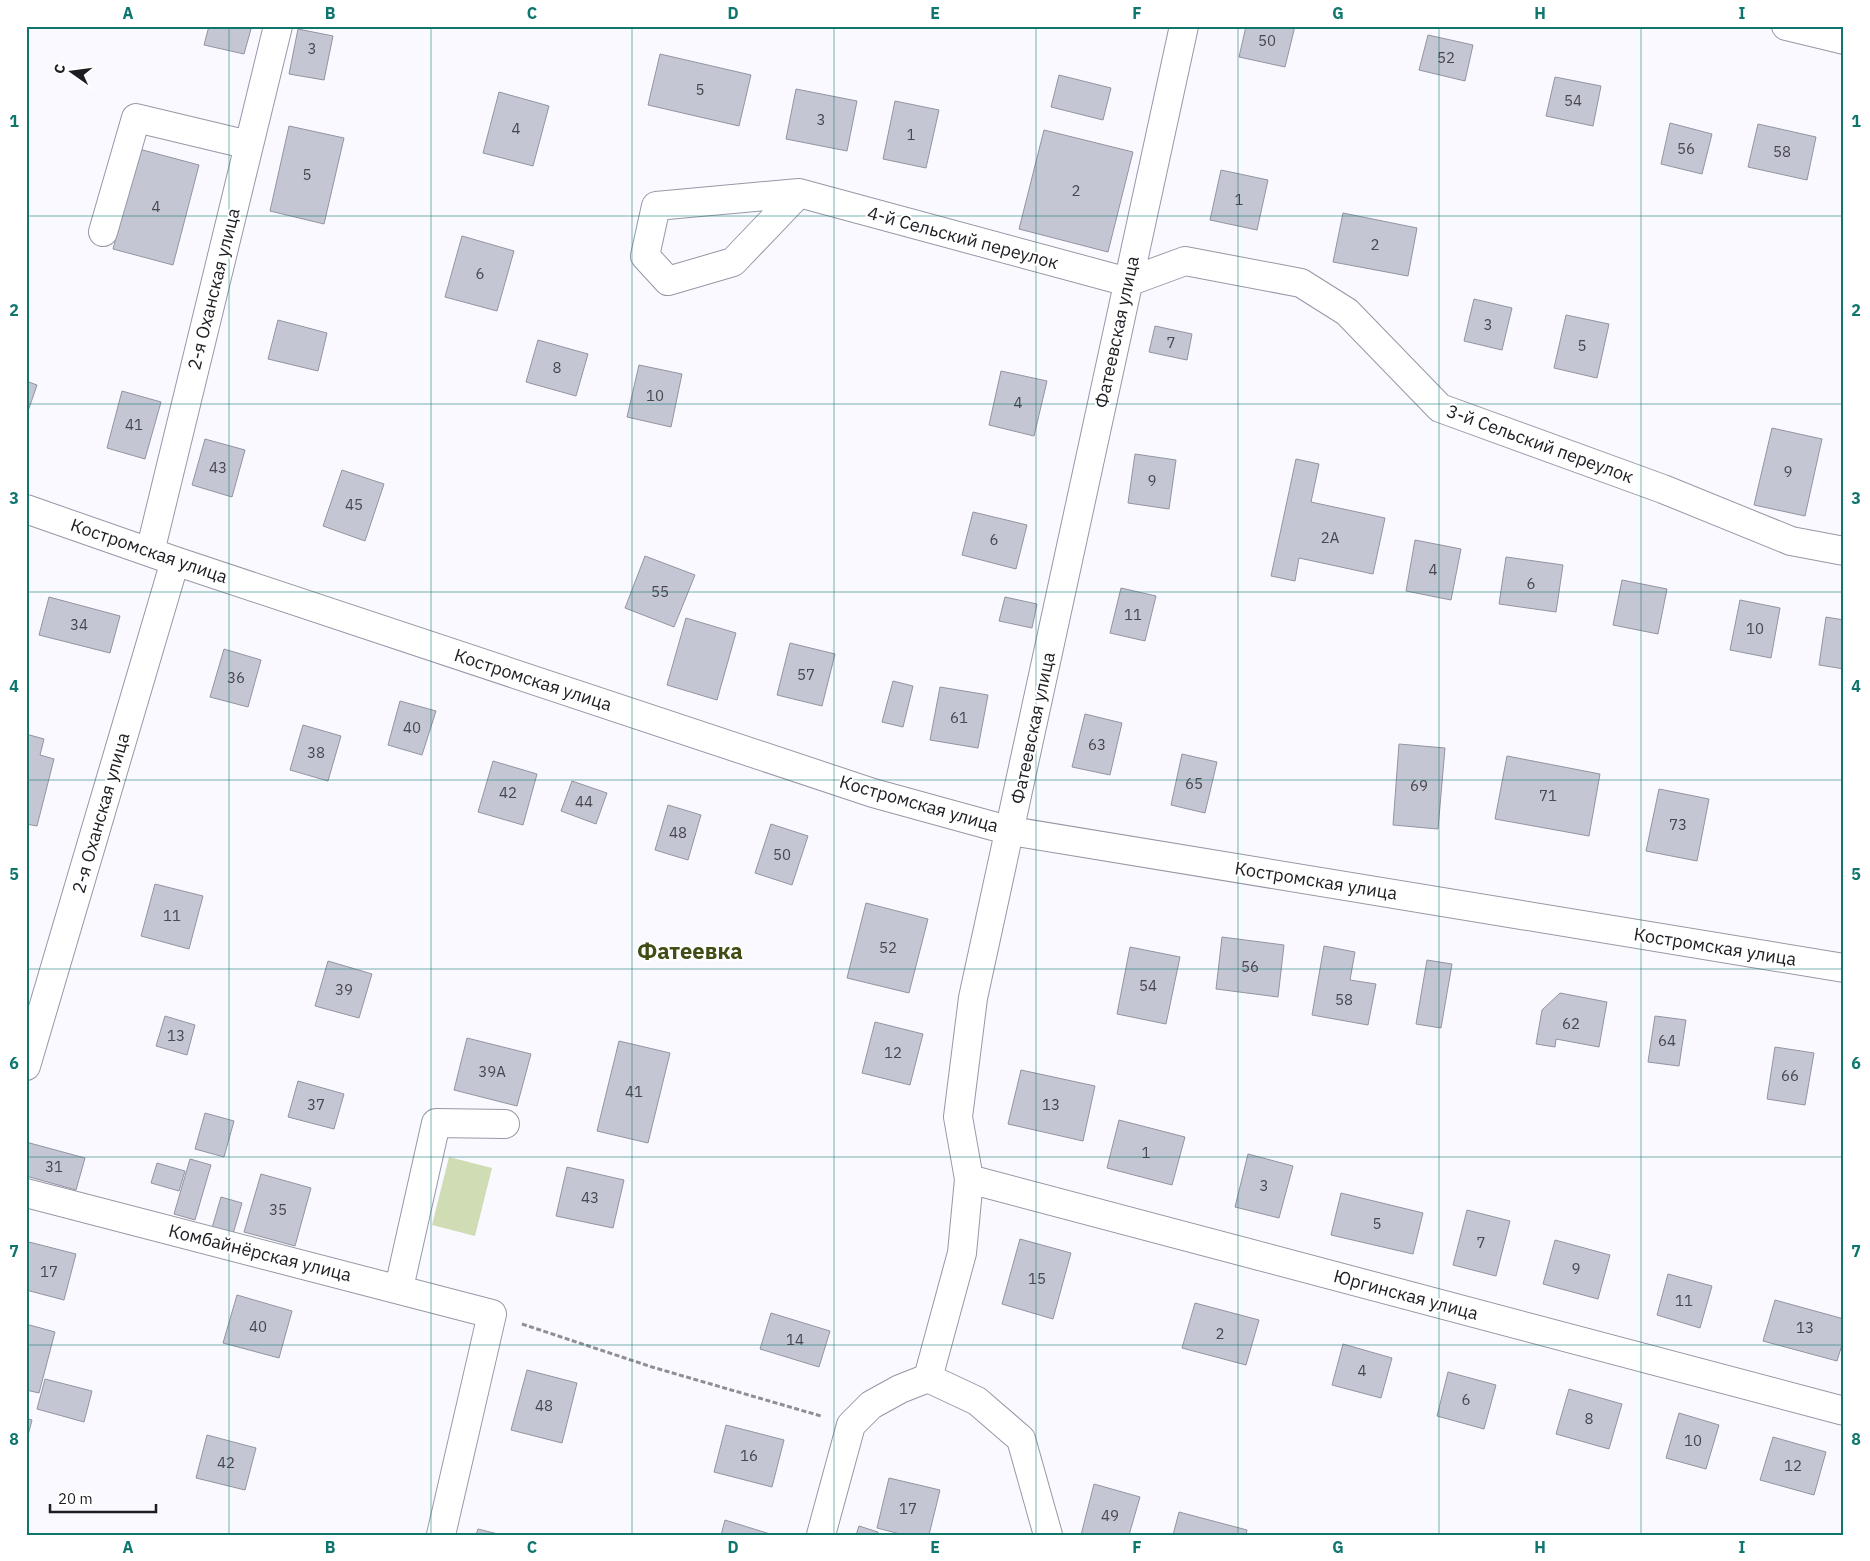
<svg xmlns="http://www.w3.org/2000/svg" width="1870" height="1561" viewBox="0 0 1870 1561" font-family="'IBM Plex Sans',sans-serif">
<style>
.green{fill:#d0dcb4}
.building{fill:#c5c6d4;stroke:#9394a1}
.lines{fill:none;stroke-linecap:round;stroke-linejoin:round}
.minor-casing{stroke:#9798a6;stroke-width:30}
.path{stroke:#8e8e94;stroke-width:3;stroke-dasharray:5 2.5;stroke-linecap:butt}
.minor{stroke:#fff;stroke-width:28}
.grid{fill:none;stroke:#0f766e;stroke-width:1;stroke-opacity:0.55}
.labels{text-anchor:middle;stroke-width:4;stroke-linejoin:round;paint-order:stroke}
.number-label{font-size:15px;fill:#47474e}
.street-label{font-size:18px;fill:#1d1d22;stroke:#fff}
.district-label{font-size:22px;font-weight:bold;fill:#404d15;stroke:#fff}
.neatline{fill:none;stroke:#0f766e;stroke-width:2}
.grid-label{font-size:16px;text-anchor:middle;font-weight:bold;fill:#0f766e}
</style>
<rect width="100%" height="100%" fill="#f9f9ff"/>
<path class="green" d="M449,1157l43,11 -17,68 -43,-11z"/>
<path class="building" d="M209,26h30l12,3 -7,25 -40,-9z
M1246,26h49l-10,41 -46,-10z
M298,29l35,7 -9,44 -35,-6z
M1428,35l45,10 -8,36 -46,-11z
M660,54l91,21 -12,51 -91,-21z
M1059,75l52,13 -8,32 -52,-13z
M1555,77l46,9 -8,40 -47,-10z
M796,89l61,12 -10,50 -61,-12z
M499,92l50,14 -16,60 -50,-13z
M895,101l44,9 -13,58 -43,-9z
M1670,123l42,11 -10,40 -41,-10z
M1758,124l58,13 -9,43 -59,-13z
M289,126l55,12 -20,86 -54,-13z
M1044,130l89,22 -25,100 -89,-23z
M139,149l60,16 -26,100 -60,-16z
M1221,170l47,10 -11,50 -47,-10z
M1343,213l74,15 -9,48 -75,-14z
M462,236l52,15 -17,60 -52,-14z
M1474,299l38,9 -10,42 -38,-9z
M1566,315l43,9 -12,54 -43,-10z
M278,320l49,13 -9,38 -50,-12z
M1155,326l37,8 -5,26 -38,-8z
M538,340l50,14 -12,42 -50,-14z
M639,365l43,9 -11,53 -44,-10z
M1001,371l46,10 -13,55 -45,-11z
M26,381l11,4 -11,32z
M122,391l39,11 -16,57 -38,-11z
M1772,428l50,11 -17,77 -51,-11z
M205,439l40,11 -13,47 -40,-12z
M1135,454l41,6 -7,49 -41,-6z
M1296,459l23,5 -8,38 74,16 -12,56 -74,-16 -4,23 -24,-5z
M342,470l42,14 -19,57 -42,-15z
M973,512l54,13 -11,44 -54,-14z
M1415,540l46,9 -10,51 -45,-9z
M645,556l50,19 -21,52 -49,-19z
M1506,557l57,8 -7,47 -57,-8z
M1622,580l45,9 -9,45 -45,-9z
M1121,588l35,8 -11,45 -35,-8z
M49,597l71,19 -10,37 -71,-18z
M1005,597l32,7 -5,24 -33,-7z
M1740,600l40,8 -9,50 -41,-8z
M1826,617l18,3v49l-25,-4z
M686,618l50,15 -19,67 -50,-15z
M790,643l45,11 -13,52 -45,-11z
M224,649l37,11 -13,47 -38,-10z
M893,681l20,5 -10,41 -21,-5z
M940,687l48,8 -10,53 -48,-8z
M400,701l36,10 -14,44 -34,-10z
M1085,714l37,9 -12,52 -38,-8z
M303,725l38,11 -13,45 -38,-11z
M26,734l18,5 -4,16 14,4 -17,67 -11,-2z
M1399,744l46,4 -7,81 -45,-4z
M1182,754l35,8 -12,51 -34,-8z
M1507,756l93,18 -11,62 -94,-17z
M493,761l44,13 -14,51 -45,-13z
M572,781l35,12 -11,31 -35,-13z
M1659,789l50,10 -12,62 -51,-10z
M668,805l33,10 -13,45 -33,-10z
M771,824l37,12 -16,49 -37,-12z
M155,884l48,12 -14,53 -48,-13z
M866,903l62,16 -19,74 -62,-15z
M1222,937l62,8 -6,52 -62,-8z
M1324,946l31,6 -5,28 26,4 -8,41 -56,-10z
M1130,947l50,10 -14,67 -49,-10z
M1427,960l25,4 -11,64 -25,-4z
M328,961l44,13 -13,44 -44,-12z
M1560,993l47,9 -8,45 -43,-8 -1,8 -19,-3 6,-34z
M165,1016l30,9 -8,30 -31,-9z
M1655,1016l31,4 -7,46 -31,-4z
M875,1022l48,12 -13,51 -48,-12z
M467,1038l64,16 -14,52 -63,-16z
M619,1041l51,12 -22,90 -51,-12z
M1775,1047l39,6 -9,52 -38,-6z
M1021,1070l74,16 -12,55 -75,-17z
M298,1081l46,13 -10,35 -46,-12z
M205,1113l29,8 -10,36 -29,-8z
M1119,1120l66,17 -13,48 -65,-17z
M26,1142l59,16 -9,32 -50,-14z
M1248,1154l45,12 -14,52 -44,-11z
M190,1159l21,6 -16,55 -21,-6z
M157,1163l28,8 -6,20 -28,-8z
M567,1167l57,13 -11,48 -57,-12z
M261,1174l50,14 -16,58 -51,-14z
M1341,1193l82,20 -10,41 -82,-19z
M221,1197l21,6 -9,31 -21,-6z
M1467,1210l43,11 -14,55 -43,-11z
M1020,1239l51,14 -18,66 -51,-15z
M1555,1240l55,15 -12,44 -55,-15z
M29,1242l47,12 -12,46 -38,-10v-38z
M1668,1274l44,12 -12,42 -43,-13z
M237,1295l55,16 -13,47 -56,-15z
M1775,1300l69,19v19l-7,23 -74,-20z
M1195,1303l64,17 -13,45 -64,-17z
M771,1313l59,18 -11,36 -59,-18z
M26,1324l29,8 -16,61 -13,-3z
M1343,1344l49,14 -11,40 -49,-13z
M527,1370l50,13 -15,60 -51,-13z
M1448,1372l48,13 -12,44 -47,-13z
M45,1379l47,12 -8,31 -47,-13z
M1569,1389l53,15 -13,45 -53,-15z
M1679,1413l40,12 -13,44 -40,-11z
M26,1418l6,2 -6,23z
M726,1425l58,15 -12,47 -58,-15z
M207,1435l49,13 -11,42 -49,-12z
M1773,1437l53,15 -12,43 -54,-15z
M889,1478l51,12 -11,45h-25l-27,-7z
M1094,1484l46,13 -11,38h-48z
M1179,1512l68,18 -1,5h-73z
M725,1520l45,14v1h-49z
M859,1526l19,6v3h-22z
M478,1529l24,6h-26z"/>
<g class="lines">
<defs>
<path id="minor" d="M1786,26l58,14
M799,193l-66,69 -65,19 -23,-25 11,-50 143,-13 329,89 57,-21 116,22 46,29 93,96 223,81 128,52 53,10
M103,232l33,-114 113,27
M26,509l149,52 698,232 138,38 833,137
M150,552l128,-526
M26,1066l149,-505
M969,1179l875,232
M26,1193l466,121 -51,221
M399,1288l37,-165 69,1
M928,1378l49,23 44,38 27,96
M821,1535l30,-110 20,-20 29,-16 28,-11 34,-125 7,-74 -11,-62 15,-119 211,-972"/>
</defs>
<use href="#minor" class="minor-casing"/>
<path class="path" d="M522,1324l130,43 169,49"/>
<use href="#minor" class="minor"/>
</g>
<path class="grid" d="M229,26v1509M431,26v1509M632,26v1509M834,26v1509M1036,26v1509M1238,26v1509M1439,26v1509M1641,26v1509M26,216h1818M26,404h1818M26,592h1818M26,780h1818M26,969h1818M26,1157h1818M26,1345h1818"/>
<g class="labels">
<g class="number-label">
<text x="1267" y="46">50</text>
<text x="312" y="54">3</text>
<text x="1446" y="63">52</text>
<text x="700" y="95">5</text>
<text x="1573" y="106">54</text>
<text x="821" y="125">3</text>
<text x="516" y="134">4</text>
<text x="911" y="140">1</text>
<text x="1686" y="154">56</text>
<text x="1782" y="157">58</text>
<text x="307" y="180">5</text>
<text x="1076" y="196">2</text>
<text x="1239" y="205">1</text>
<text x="156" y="212">4</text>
<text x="1375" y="250">2</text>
<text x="480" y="279">6</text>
<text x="1488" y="330">3</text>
<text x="1171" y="348">7</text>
<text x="1582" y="351">5</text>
<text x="557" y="373">8</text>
<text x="655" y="401">10</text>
<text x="1018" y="408">4</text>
<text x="134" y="430">41</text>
<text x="218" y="473">43</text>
<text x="1788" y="477">9</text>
<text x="1152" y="486">9</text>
<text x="354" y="510">45</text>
<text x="1330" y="543">2А</text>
<text x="994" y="545">6</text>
<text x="1433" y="575">4</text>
<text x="1531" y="589">6</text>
<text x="660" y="597">55</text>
<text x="1133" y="620">11</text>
<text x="79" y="630">34</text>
<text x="1755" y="634">10</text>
<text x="806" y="680">57</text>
<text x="236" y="683">36</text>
<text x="959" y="723">61</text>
<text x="412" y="733">40</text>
<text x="1097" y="750">63</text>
<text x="316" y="758">38</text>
<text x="1194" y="789">65</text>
<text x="1419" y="791">69</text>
<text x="508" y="798">42</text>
<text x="1548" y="801">71</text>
<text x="584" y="807">44</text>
<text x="1678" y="830">73</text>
<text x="678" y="838">48</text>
<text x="782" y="860">50</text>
<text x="172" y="921">11</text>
<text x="888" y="953">52</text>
<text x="1250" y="972">56</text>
<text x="1148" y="991">54</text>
<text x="344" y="995">39</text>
<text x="1344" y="1005">58</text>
<text x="1571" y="1029">62</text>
<text x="176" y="1041">13</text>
<text x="1667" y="1046">64</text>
<text x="893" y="1058">12</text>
<text x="492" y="1077">39А</text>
<text x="1790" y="1081">66</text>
<text x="634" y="1097">41</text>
<text x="316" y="1110">37</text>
<text x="1051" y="1110">13</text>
<text x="1146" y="1158">1</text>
<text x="54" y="1172">31</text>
<text x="1264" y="1191">3</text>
<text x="590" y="1203">43</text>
<text x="278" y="1215">35</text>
<text x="1377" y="1229">5</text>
<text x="1481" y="1248">7</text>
<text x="1576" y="1274">9</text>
<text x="49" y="1277">17</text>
<text x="1037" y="1284">15</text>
<text x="1684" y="1306">11</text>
<text x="258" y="1332">40</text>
<text x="1805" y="1333">13</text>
<text x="1220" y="1339">2</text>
<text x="795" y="1345">14</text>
<text x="1362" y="1376">4</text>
<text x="1466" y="1405">6</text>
<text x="544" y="1411">48</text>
<text x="1589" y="1424">8</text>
<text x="1693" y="1446">10</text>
<text x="749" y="1461">16</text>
<text x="226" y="1468">42</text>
<text x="1793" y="1471">12</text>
<text x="908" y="1514">17</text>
<text x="1110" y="1521">49</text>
</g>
<g class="street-label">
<text transform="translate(963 238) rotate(15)" y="6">4-й Сельский переулок</text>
<text transform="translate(214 289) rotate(-76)" y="6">2-я Оханская улица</text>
<text transform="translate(1117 332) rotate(-78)" y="6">Фатеевская улица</text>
<text transform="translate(1540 444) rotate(20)" y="6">3-й Сельский переулок</text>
<text transform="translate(149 551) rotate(19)" y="6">Костромская улица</text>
<text transform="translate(533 680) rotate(18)" y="6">Костромская улица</text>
<text transform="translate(1033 728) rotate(-78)" y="6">Фатеевская улица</text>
<text transform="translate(919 804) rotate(16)" y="6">Костромская улица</text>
<text transform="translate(101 813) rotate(-74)" y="6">2-я Оханская улица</text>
<text transform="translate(1316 881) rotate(9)" y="6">Костромская улица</text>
<text transform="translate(1715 947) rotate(9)" y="6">Костромская улица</text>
<text transform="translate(260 1253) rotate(14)" y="6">Комбайнёрская улица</text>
<text transform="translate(1406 1295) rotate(15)" y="6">Юргинская улица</text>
</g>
<g class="district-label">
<text x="690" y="959">Фатеевка</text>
</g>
</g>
<rect width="1870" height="1561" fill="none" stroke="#ffffff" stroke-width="55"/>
<g transform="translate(72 72) rotate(284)" stroke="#ffffff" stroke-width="4" paint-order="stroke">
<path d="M0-4L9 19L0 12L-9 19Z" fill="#1d1d22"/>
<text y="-8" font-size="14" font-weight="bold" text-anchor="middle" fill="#1d1d22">С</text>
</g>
<path d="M50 1504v8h106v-8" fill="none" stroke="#1d1d22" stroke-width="2.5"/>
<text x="58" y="1504" font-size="15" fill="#1d1d22" stroke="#ffffff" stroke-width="4" paint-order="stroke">20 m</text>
<rect x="28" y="28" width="1814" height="1506" class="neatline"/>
<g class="grid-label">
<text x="128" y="19">A</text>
<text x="330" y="19">B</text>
<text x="532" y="19">C</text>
<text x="733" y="19">D</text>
<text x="935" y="19">E</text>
<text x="1137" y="19">F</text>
<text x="1338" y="19">G</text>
<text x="1540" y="19">H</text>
<text x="1742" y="19">I</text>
<text x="14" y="127">1</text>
<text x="1856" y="127">1</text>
<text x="14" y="316">2</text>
<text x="1856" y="316">2</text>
<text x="14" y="504">3</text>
<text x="1856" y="504">3</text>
<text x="14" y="692">4</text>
<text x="1856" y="692">4</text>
<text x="14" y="880">5</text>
<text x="1856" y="880">5</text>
<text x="14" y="1069">6</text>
<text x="1856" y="1069">6</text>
<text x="14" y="1257">7</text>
<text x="1856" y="1257">7</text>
<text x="14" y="1445">8</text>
<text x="1856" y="1445">8</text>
<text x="128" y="1553">A</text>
<text x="330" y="1553">B</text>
<text x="532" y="1553">C</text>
<text x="733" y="1553">D</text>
<text x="935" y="1553">E</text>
<text x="1137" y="1553">F</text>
<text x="1338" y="1553">G</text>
<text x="1540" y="1553">H</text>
<text x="1742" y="1553">I</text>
</g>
</svg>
